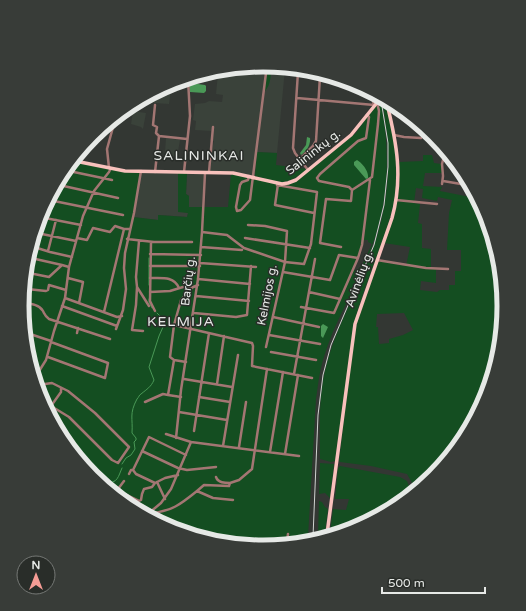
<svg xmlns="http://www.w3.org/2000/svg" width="526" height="611" viewBox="0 0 526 611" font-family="'Varela Round',sans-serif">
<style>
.built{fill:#3a423a}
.green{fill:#144e21;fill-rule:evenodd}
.water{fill:#4a9957}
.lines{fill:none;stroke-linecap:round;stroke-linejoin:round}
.stream{stroke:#4a9957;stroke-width:1}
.minor{stroke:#a37673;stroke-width:2.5}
.major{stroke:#f8c1bc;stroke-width:3.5}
.rail{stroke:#d0d3d0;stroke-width:1}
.labels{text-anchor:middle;stroke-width:3;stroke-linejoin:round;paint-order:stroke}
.street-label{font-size:12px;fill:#e6e9e6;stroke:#292d29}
.quarter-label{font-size:14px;letter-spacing:1px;fill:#e6e9e6;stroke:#292d29}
.rim{fill:none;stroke:#e6e9e6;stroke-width:5}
</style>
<rect width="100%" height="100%" fill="#333733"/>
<path class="built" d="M263,65h4l-2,25 6,-24 14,3 -8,84 -20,-1 -2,24 -44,-5 -1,-2 1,-16 3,-12h-4l1,-10 -16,-1 1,-9 -3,-1 2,-16 10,-1 4,-2 13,1 1,-7 -7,-1 2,-21z
M163,88l8,1 -2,15 -15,-1v-6h-3z
M133,111l13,2 -3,16 -2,-2 -10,-3z
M166,138l14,2 -3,17 -9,-1v-3l-3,-1z
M140,173h38v38l10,2 -1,4 -28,-2 -1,5 -25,-3z
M187,173l15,1 2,1 -2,32h-13v-11l-3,-2z"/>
<path class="green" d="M267,65l4,1c0,8 0,19 -6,25z
M381,100c9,51 9,100 -10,149 -14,38 -37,72 -48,111 -4,13 -5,26 -7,39l-8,138 -5,2 -10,-3 -2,5 -28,5 -92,-18 -22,-14 2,-2 -10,-4 -49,-32 -52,-78 -18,-93 18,-92 35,-51 65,11 -7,44 25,3v-5l29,2 1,-4 -10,-1v-39h9l-1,21 3,2v11h39l3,-33 53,10 16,-6 56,-45 17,-25zM364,240h4v2l4,2 -10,21 -6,6 -2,-1z
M382,101l4,3c5,23 13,48 12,72 -1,21 -7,40 -14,60 -10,29 -22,57 -30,87l-19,138 -4,1 -11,-3c0,-32 -2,-65 7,-96 9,-34 27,-66 40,-99 23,-56 26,-104 15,-163z
M257,152l20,1 -1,12 32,4c-24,18 -25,14 -53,7z
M423,155h9l2,8 7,1 1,9h-17l-2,13 19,1 -2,4 35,7 11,15 8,44 1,14h2l7,35 -18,92 -53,78 -18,12 -8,-14 -36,-8 -31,-4 -1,-1 16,-133 23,-67 28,5 4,-19 -26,-4 15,-55v-26l24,-1zM416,188l7,1 -1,9 15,3 1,-4 14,3 -3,13 -2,37h14v21h-6v14h-6v5h-9l-3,2 -17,-2 1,-9 15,2v-14h-5v-20l-9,-1v-24l-4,-1 2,-19 -6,-1zM404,313l9,17 -10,5 -14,4v4l-10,1 -1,-17h-2l1,-13z
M320,463l14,1 -4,34 -5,-5 -6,1z
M340,466l60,11 7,4 4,10 -56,37 -25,5 3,-24 13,1 3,-11h-14l3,-31z
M319,501l3,1 3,5 3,2 -3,25 -7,2z"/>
<path class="water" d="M186,80l-1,6 -7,2 -10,-2v-1l3,-2z
M191,83l14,2 1,1v5l-2,2 -14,-1 -1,-7z
M307,137l3,1c1,7 -4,14 -9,17l-1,-2 6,-8z
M357,160c5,3 12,11 11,18l-2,1 -12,-14v-3z
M323,324l5,3 -5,11 -2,-2v-10z"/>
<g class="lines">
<path class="stream" d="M149,285v-27
M149,299v3l3,6
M122,464l4,-6 5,-3 4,-6 -1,-7 2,-2v-2l-4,-5c1,-15 -3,-19 5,-34 2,-2 2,-4 4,-5 6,-5 10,-7 13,-14l-5,-13 10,-31 4,-9 -1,-9 -5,-5
M106,485v-2c12,0 12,-6 16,-15"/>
<path class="minor" d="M298,72l-5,76 2,5 13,17
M297,98l77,7 -3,-11
M155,105l-2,20 4,2 -1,6 3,3 -4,36
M394,135l10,2 17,1
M159,136l28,3
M299,160l14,-14 3,-5 4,-65
M109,168l-2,-19 8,-29
M69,171l43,9
M184,172l6,-56 -2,-37
M209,172l4,-45
M249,176l-1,4 -6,2 -2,3 -4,22 1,4 4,-1 9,-10 17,-135
M443,181l24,4
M278,184l-3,21 39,8
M442,184l1,-8 -1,-12 3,-12
M59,185l59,13
M352,190l-3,-3 -30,-6 -2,-3 3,-4 38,-33 8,-3 3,-21 -2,-2
M49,200l74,15
M396,200l41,4
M40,217l41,8
M248,225l17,1 22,5 -2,31 19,2 7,-20 6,-52 -40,-7
M202,232l25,3 17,13 41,14 -19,85
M37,233l39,8
M77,238l10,2 6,-12 17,4 5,-6 9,3
M245,238l65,10
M127,239l27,3h38
M139,241l-3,36 1,10 -1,18 -4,25 11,1
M151,242l-1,59 5,10
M34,247l16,5 22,5
M201,247l41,3
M341,247l-21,-4 6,-44 25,2 1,-11 20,-13 6,-53 1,-13 -2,-9
M48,251l8,-31
M150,254l51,1
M31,258l31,7
M377,260l49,8 22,1
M200,263l56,4
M150,266h50
M283,272l47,8 9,-25 19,3 4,-13 8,-65
M29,273l20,4 13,-12 7,2
M68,278l15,4 -4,21
M150,278c12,0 24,-2 29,10
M198,279l52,5
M137,287l12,19
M27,289l19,2 2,-1 1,-5 17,5
M150,292l20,-1 13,-4 8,1 7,-3
M309,292l31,7
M196,296l53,5
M65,298l52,19 5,-1
M22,303c8,1 17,1 21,8 2,4 2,5 6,8l61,20
M62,306l55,20
M301,307l33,6 24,-55
M104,312l20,-83h6
M194,313l42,4 11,-2 4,-49
M273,317l46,10
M174,325l7,-25 11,-12
M116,329l7,-19 3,-21 -2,-21 1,-15 9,-40 7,-42
M27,333l24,8
M77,333l1,-5
M269,335l51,9
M271,352l45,8
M48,357l57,21 3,-15 -57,-21
M174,360l12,2
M294,374l21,-115
M36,376l10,-16 8,-29 11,-33 4,-31 14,-51 11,-25 15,-19 2,-4
M184,379l48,8
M217,384l7,-48
M38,385l14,-2 16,8 27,22 34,34 -11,16 -6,-3 -43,-43 -18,-11 10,-14v-4
M168,395l13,2
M199,397l31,5
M145,402l18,-8 5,1 6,-35 -4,-3 4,-32 78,18 1,3 -1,20 60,12
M179,412l48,8
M194,431l15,-98
M166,434l25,8 108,14
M176,438l5,-48 17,-111 4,-47 3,-59
M223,446l15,-91
M239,447l7,-45
M142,451l36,17 9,2 29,-3
M270,452l13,-80
M285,454l13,-79
M133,470l16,-33 37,18
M129,474l2,-4h2l3,4 19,9 10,-5 13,-3
M216,477c2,6 9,6 14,6
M124,481l-6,8v2l21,10 2,-1 1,-6 2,-5 8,-2 3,-4
M157,482l8,17
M233,500l-20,-2 -16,-7 7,-6 25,1 1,-3 9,-3 13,-11 15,-100
M149,513l12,-10 10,-14 20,-47
M150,513c21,-1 31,-9 47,-22
M287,542l1,-8"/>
<path class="major" d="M75,161l50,10 108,2 49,11 6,-1 8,-3 55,-45 29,-36
M327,534l28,-210 37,-106c11,-40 5,-74 -5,-114"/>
<path class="rail" d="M313,537l5,-122 5,-40 8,-30 43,-100 10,-40 4,-38v-24l-7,-43"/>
</g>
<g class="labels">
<g class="street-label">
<text transform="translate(313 152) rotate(-38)" y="4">Salininkų g.</text>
<text transform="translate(359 279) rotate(-70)" y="4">Avinėlių g.</text>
<text transform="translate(188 281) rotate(-83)" y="4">Barčių g.</text>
<text transform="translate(267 295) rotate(-79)" y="4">Kelmijos g.</text>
</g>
<g class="quarter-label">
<text x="199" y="160">SALININKAI</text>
<text x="181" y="326">KELMIJA</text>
</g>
</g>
<path d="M0 0H526V611H0ZM29 306a234 234 0 1 1 468 0a234 234 0 1 1-468 0Z" fill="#383c38" fill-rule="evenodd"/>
<path class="rim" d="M29 306a234 234 0 1 1 468 0a234 234 0 1 1-468 0Z"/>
<g transform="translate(36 575)"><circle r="19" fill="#292d29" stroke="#757875"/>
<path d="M0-3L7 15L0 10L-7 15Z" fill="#f59c95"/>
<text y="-6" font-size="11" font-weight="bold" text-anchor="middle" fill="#e6e9e6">N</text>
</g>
<path d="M382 587v6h103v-6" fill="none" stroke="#e6e9e6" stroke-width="2"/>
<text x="388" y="587" font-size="12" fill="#e6e9e6" stroke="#292d29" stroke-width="3" paint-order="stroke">500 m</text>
</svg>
